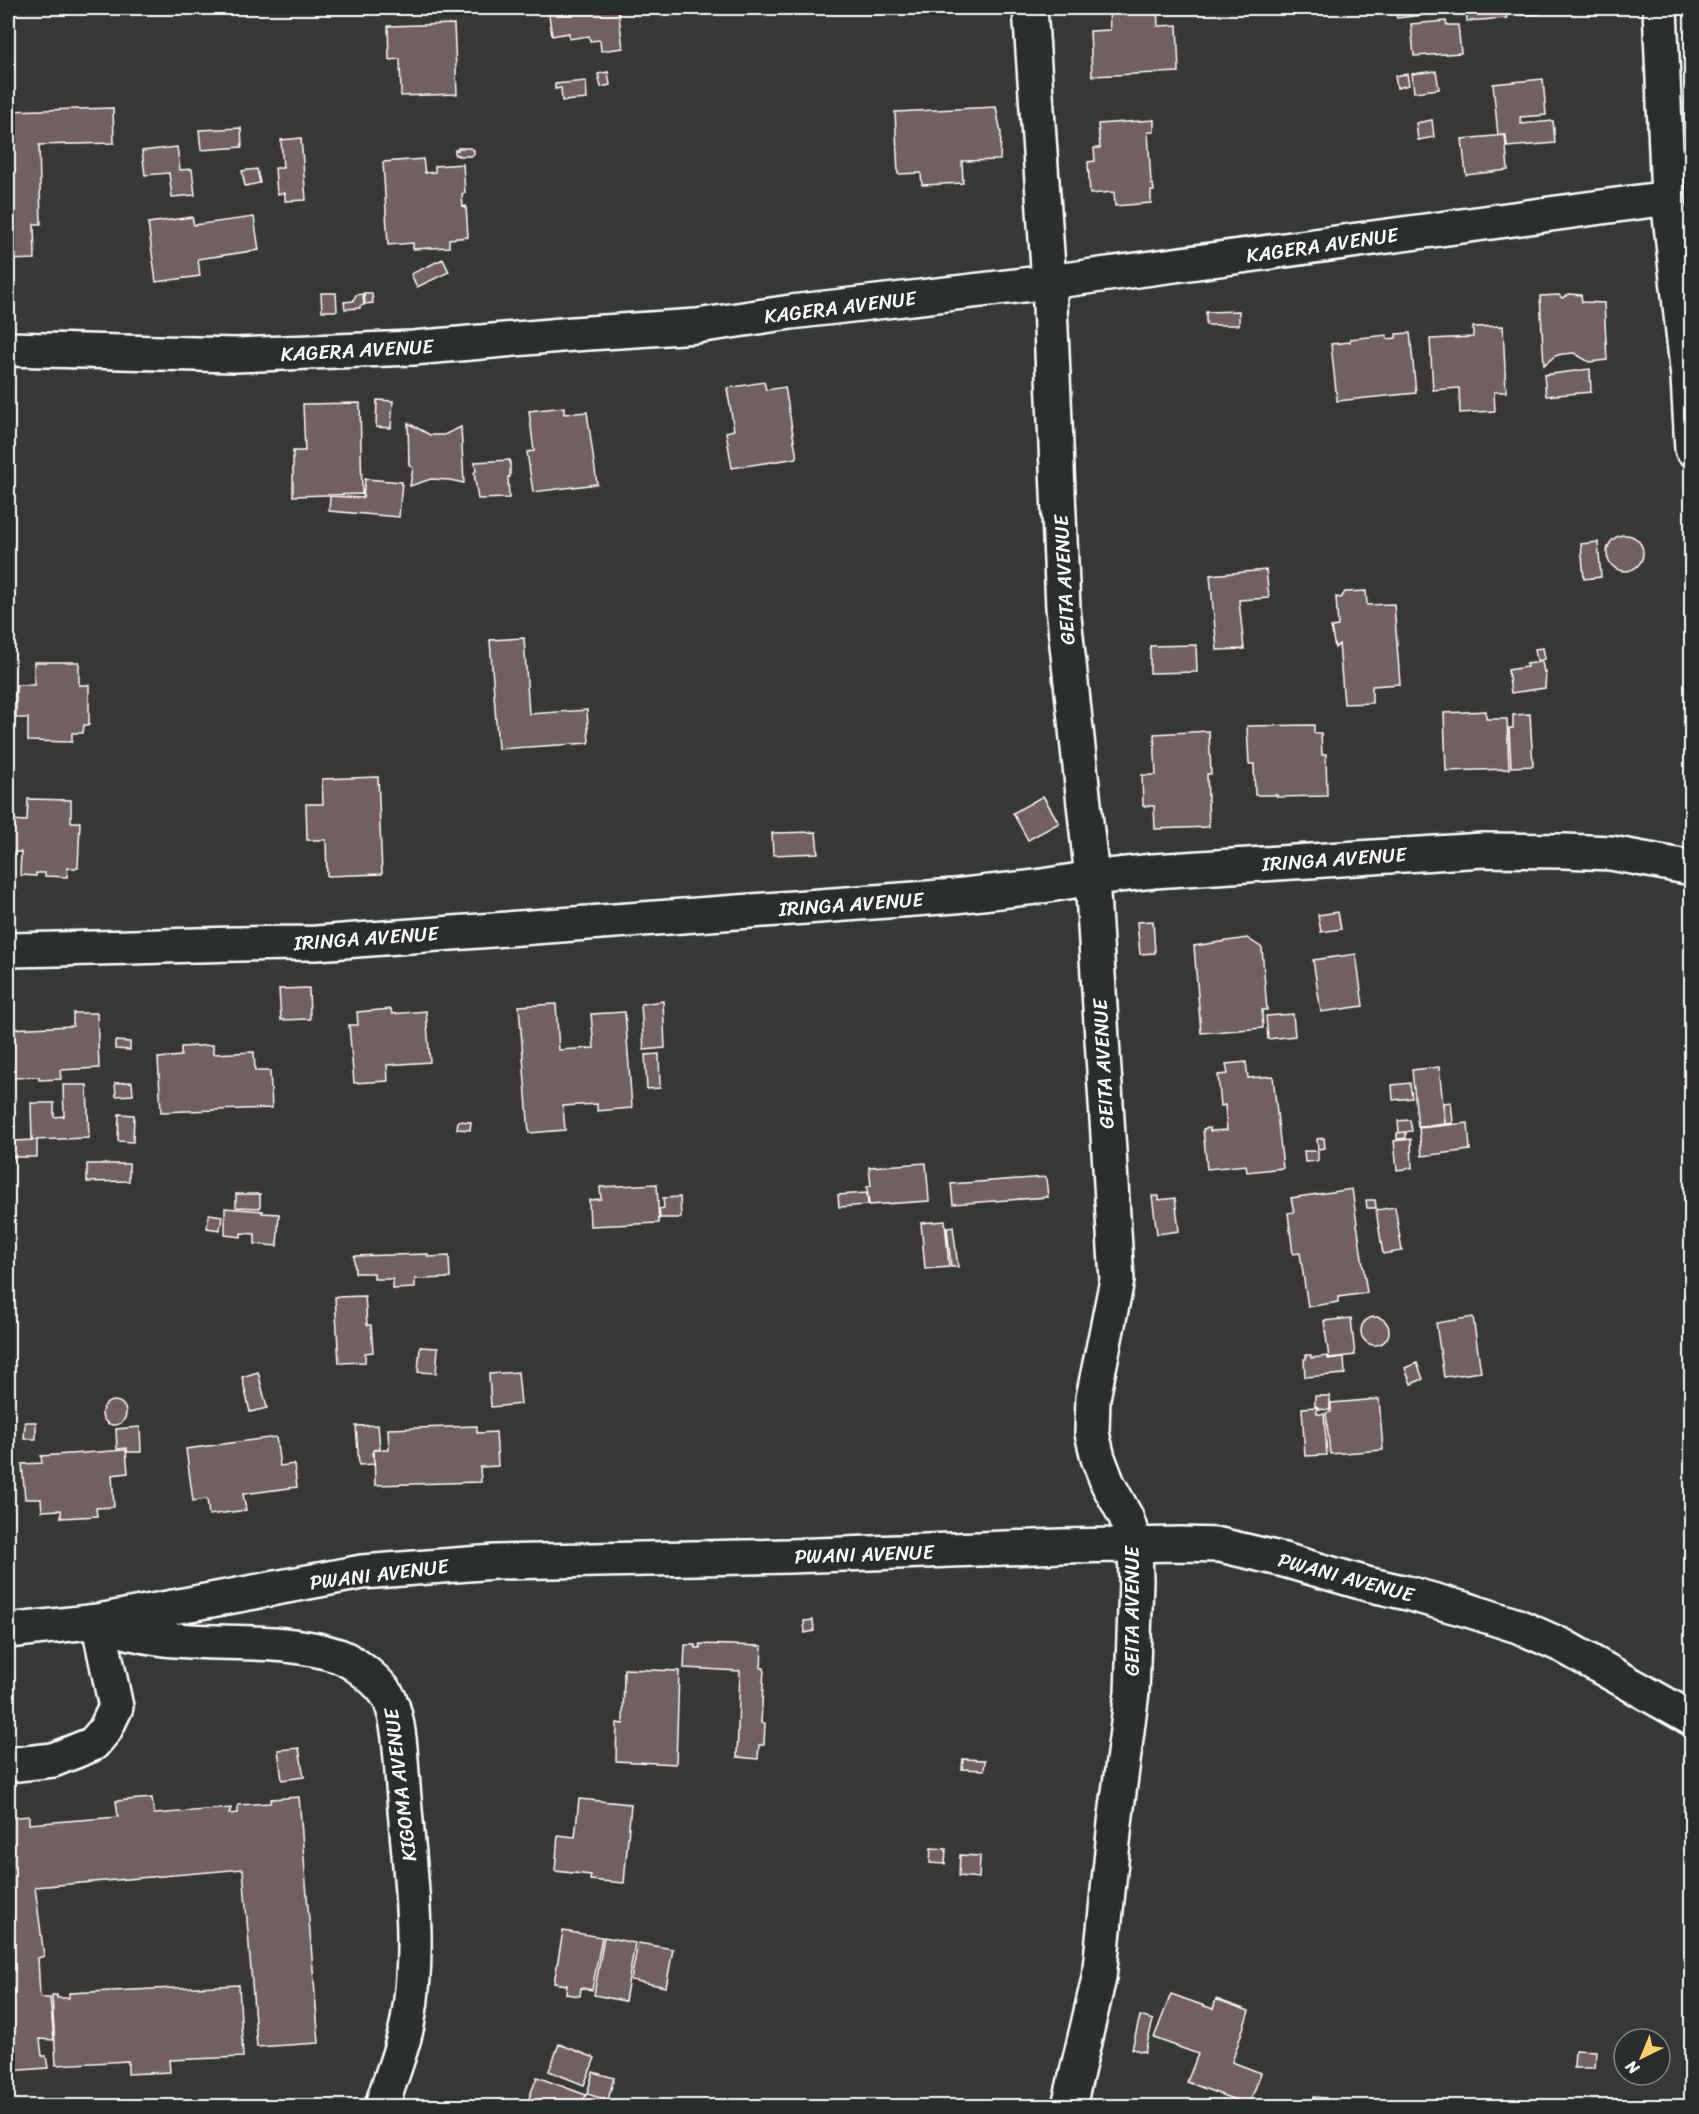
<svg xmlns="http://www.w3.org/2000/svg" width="1699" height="2114" viewBox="0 0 1699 2114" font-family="Sriracha,sans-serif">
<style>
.building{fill:#725f5f;stroke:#fff;stroke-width:1.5}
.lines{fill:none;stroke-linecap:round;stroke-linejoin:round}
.minor-casing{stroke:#fff;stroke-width:38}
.minor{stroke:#2a2d2e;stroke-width:33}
.labels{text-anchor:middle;stroke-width:5;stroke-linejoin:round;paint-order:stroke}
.street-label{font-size:20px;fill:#fff;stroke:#2a2d2e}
</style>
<rect width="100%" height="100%" fill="#383738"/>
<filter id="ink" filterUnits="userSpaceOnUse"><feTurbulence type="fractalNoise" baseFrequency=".0167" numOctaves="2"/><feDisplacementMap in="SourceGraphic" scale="12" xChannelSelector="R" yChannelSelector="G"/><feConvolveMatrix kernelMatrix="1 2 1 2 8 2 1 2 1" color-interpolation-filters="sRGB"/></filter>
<g filter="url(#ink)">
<path class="building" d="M548,8h70l5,40 -22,3 -1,-11 -10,1 -1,-5 -20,3v-6l-17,3z
M1109,8h48l1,18 19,-1 2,47 -87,4 -2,-45 20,-1z
M1395,8h27l1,7 -26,3z
M1466,8h48h-8l1,10 -40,3z
M1538,8l1,6 -20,1v-2l-12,1v-5z
M1446,21l1,4h11l3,28 -47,3 -3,-32z
M454,24l3,70 -56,2 -1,-37 -11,1 -1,-34z
M1436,71l3,18 -25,3 -2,-18z
M608,72l2,13 -9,2 -3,-13z
M1407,74l2,11 -12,3 -2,-12z
M1543,79l3,36 -26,2 1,7 32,-3 2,22 -48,4 -1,-12h-8l-5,-51z
M586,81l1,18 -25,2 -1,-13 -6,1v-5z
M996,107l5,26 -1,27 -38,1 1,22 -41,2 -1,-12 -23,1 -3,-62z
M113,108l1,35 -75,2 2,79h-7l1,35 -27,1v-149z
M1154,120v12h-6l3,52h2l1,7h-3v12l-36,3 -1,-14 -24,2 -2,-32 7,-1 -1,-13h6l-2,-24z
M1432,120l2,17 -16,3 -2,-17z
M241,128l1,19 -41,3 -2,-20z
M1505,135l3,35 -42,5 -4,-36z
M301,138l5,62 -21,1v-8l-8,1 -2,-26h8l-2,-28z
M177,147l3,23 12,-1 3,26 -23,2 -3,-24 -24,2 -3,-24z
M458,148h12l4,2v4l-3,2h-13v-1h-3v-5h3z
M423,159l2,14 10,-1v-6l28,-2 2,29 -3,1 1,13 3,-1 2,31 -19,2v8l-36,2v-6l-25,2 -5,-83z
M257,169l3,14 -15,3 -3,-15z
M192,217l2,8 60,-8 5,33 -61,9 2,17 -44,6 -8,-59z
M443,259l6,13 -32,15 -6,-13z
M321,293h15l1,18h-15z
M364,293h8l1,10 -8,1z
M363,294l1,11 -4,1v2l-15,1 -1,-7 9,-1 3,-6z
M1569,294l12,1 1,7 22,1 3,57 -18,2 -15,-9 -12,1 -7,2 -11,9 -4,-69 19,-1 3,3z
M1239,311v14h-33v-13z
M1503,326l3,66h-12l1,19 -35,2 -1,-25 -26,2 -3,-51 43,-2v-10z
M1410,333l6,60 -79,8 -6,-57 19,-2v-3l37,-4v4l9,-1v-4z
M1590,369l1,23 -45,4 -2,-21z
M764,382l2,8 19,-3 12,71 -65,10 -6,-36 8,-2 -7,-42z
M377,400l16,1 -2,27 -15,-1z
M360,403l2,91 -69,2v-45h12l-2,-47z
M564,407v7l23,-2 10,72 -64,8 -6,-40 7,-1 -5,-40z
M408,423l22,12h14l17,-8 3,56 -14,-3 -19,-1 -21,7 3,-18 -4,-3z
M510,460v17h-2l1,21 -31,1 -4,-26 2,-2 -1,-9z
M365,479l37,3 -3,35 -70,-6 1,-15 33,2z
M1607 553a18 18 0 1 1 36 0a18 18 0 1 1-36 0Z
M1598,542l3,35 -17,2 -3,-35z
M1266,570l3,28 -30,2 5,49 -27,1 -7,-75z
M1366,591l1,14 27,-1 6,80 -28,2v17l-28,1 -5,-60 -4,4 -4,-21 7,-1 -2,-29 5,1 4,-6z
M524,638l5,76 58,-4 2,33 -91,6 -8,-109z
M1196,645l1,27 -47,1v-27z
M1543,648l2,11 -8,2 -2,-12z
M34,662h45v23h10v40h-5l-1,8h-11v9l-44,-1v-23h-12v-33h18z
M1542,662l2,10 2,-1 -1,17 -34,5 -3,-23 19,-3 -1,-3z
M1486,711v8h21l2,50 -63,2 -2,-58z
M1530,714l3,52 -22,1 -2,-39h4v-13z
M1314,725v8h7l1,22 4,-1 1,42 -50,1v-2h-22l-1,-31h-5l-2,-38z
M1209,731l2,43h-4l2,53 -54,2 -1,-23h-11l-1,-31h14l-2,-41z
M378,777l4,97 -55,2 -1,-36h-19l-1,-36h17l-1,-25z
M1043,796l16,27 -31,17 -15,-27z
M28,799l43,1v22h9l-2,46h-10l-1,9 -22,-1v-3h-9v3l-16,-1 1,-23h-11l1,-32 16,1z
M816,832l2,21 -45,2 -1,-22z
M1338,912l3,17 -20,3 -3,-17z
M1153,921l2,32 -15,1 -3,-32z
M1247,938l15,10 5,62h-5l1,18 -62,5 -7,-87z
M1356,954l7,52 -42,6 -8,-52z
M309,988l1,31 -29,1 -2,-31z
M663,1001l2,47 -21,2 -3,-46z
M556,1004l3,46 35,-2 -3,-34 34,-2 7,96 -35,3v-7l-34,2 2,24 -36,3 -10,-127z
M391,1009l1,5 34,-3 4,51 -43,3 1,16 -34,2 -5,-58h9l-1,-13z
M73,1013h24l2,55 -39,2 1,9 -22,1v-3l-31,1v-49l65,-3z
M1293,1014l2,22 -27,3 -2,-23z
M115,1041l15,1v8l-15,-1z
M213,1045v9l41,-2 1,19h15l2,37 -111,4 -3,-54 23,-2v-9z
M659,1054l1,34 -13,1 -2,-34z
M1246,1062l2,16 25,-2 10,92 -36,4 -1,-7 -39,4 -4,-40 7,-1v3l17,-1 -2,-25 -4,1 -3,-31 10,-1 -2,-10z
M1439,1067l6,57 -27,3 -6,-57z
M132,1082l1,13 -17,1 -1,-13z
M1410,1083l2,15 -19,2 -1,-15z
M63,1085h24l2,53 -57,2 -1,-37h23v14l10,-1z
M1451,1102l2,21 -8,1 -1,-21z
M119,1114l15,1 -1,27 -15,-1z
M1410,1120l2,11 -13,2 -1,-12z
M458,1121l13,1 -1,8 -13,-1z
M1468,1123l2,27 -48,6 -3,-28z
M1406,1132v6l-9,1v-6z
M1324,1138l1,10 -7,1 -1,-10z
M1411,1139l1,29 -15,2 -3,-29z
M37,1140v17h-24l-1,-16z
M1304,1151h14v10l-13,1z
M926,1163l3,38 -60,4 -2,-18 4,-1 -2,-19z
M87,1164h42v17l-42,1z
M1046,1177l2,20 -95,7 -2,-20z
M657,1184l2,39 -69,3 -1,-26 12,-1 -1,-12z
M1352,1189l15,104 -29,4v5l-30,5 -8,-54 -7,1 -5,-41 6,-1 -3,-14z
M867,1193l1,12 -29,2 -1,-12z
M236,1194h24v14l-24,-1z
M1152,1196h7v4l16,-2 4,33 -22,3z
M680,1197l1,21h-21l-1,-9 5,-1 -1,-10z
M1366,1200h9l1,8h-9z
M1395,1207l7,44 -19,3 -7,-44z
M225,1208l38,3 -1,2 17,1 -2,32 -22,-2v-10l-14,-1v4l-16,-2z
M209,1214l13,2 -2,14 -13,-2z
M945,1221l4,46 -24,2 -4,-46z
M953,1227l5,40h-7l-4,-39z
M428,1254v3l21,-1 1,22 -35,1v9l-22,1v-10h-19v-6h-19l-1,-17z
M365,1296l2,29h4l2,27 -8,1v9l-26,1 -4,-66z
M1473,1317l8,55 -37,5 -8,-54z
M1361 1331a14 14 0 1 1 28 0a14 14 0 1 1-28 0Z
M1351,1318l4,37 -26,3 -5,-37z
M420,1347l18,1 -2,25 -18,-1z
M1306,1355h5v3l17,-2v3l16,-2 1,17 -40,3 -1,-18h2z
M1417,1363l6,16 -12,5 -6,-16z
M258,1372l9,36 -17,4 -8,-35z
M518,1372l3,32 -30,3 -2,-33z
M1315,1396h15v14l-12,-1v-2l-3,-1z
M1379,1399l4,51 -53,4 -4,-41 5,-1v-9z
M102 1413a12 12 0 1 1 24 0a12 12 0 1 1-24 0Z
M1317,1407v7h7l3,41 -22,1 -3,-48z
M25,1422h11v17h-12z
M378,1425l2,24 -7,1 1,14 -15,1 -3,-39z
M477,1426v7l19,-1 2,34 -18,1 1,15 -106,3 -1,-35h15l-1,-21z
M140,1427l1,25h-14v-4l-10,1 -1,-20z
M276,1437l4,29 14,-2 3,23 -54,7 3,16 -37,5 -2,-16 -14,2 -7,-52z
M126,1450l2,23 -16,2 2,32 -18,1 1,8 -36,2v-8l-19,1 -1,-12h-16l-3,-35 20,-1 -1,-7z
M813,1620l1,11 -9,2 -1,-12z
M700,1644l62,2 -1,22h3l-3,55h4l-1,22h-5l-1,14 -21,-2 3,-86 -56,-3 1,-23h11l-1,3h5z
M624,1669l55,2 -3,93 -60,-3 1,-38 6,1z
M299,1748l5,29 -22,3 -4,-30z
M963,1759l22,1 -1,10 -22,-1z
M299,1797l20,246 -62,4 -14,-178 -208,18 9,69 -6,2 2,40h10l4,42 -14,-1 2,17h4l2,12 -40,3v-253l21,-2v8l89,-7 -2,-16 36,-3 2,16 77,-6 -2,6 9,-1v-8l32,-2 1,-4z
M579,1799l52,5 -7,79 -34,-3 1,-5 -36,-4 3,-36 17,2z
M931,1848l15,1 -1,15 -15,-1z
M960,1855l20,1 -1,22 -20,-2z
M563,1931l39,6 -10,53 -11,-2 -1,8 -14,-2 1,-9 -13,-2z
M604,1937l31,6 -10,58 -31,-6z
M638,1943l35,6 -7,38 -35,-7z
M239,1985l4,72 -74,3 1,12 -42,2v-13l-72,4 -4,-70h5v3h12v-5z
M1171,1994l42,15 3,-10 33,12 -17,51 29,11 -12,32 -62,-23 11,-28 -44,-16z
M1140,2016l13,4 -8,32 -13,-3z
M559,2044l36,14 -11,27 -35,-14z
M1575,2050l21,1 -1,17h-21z
M593,2072l21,6 -6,22 -21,-6z
M537,2077l49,18 -5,11h-55z
M1314,2097l12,1 -2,8h-11z
M1222,2100l16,6h-19z
M264,2101l1,5h-55v-2z"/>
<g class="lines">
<defs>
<path id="minor" d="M1030,8l19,274 14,326 29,270 25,402 -24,118 -1,35 6,25 10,26 18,33 9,27 1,37 -4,111 -17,131 -16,155 -30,128
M1660,8l8,190 20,179 4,72
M8,349l227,6 178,-7 160,-14 124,-8 94,-14 258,-30 619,-84
M8,950c102,-1 205,-7 308,-7l639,-47 81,-9 56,-9 61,-7 330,-21 81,1 47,2 81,15
M102,1623c75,33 161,7 237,33 16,6 44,28 51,44 11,25 11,69 14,98 6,74 17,148 4,222 -5,29 -18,58 -26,86
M8,1631l90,-10 264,-49 133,-10 295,-6 271,-10 119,-2 40,1 64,15 83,24 40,9 61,17 50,16 45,20 129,73
M8,1765l45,-5 40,-16 12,-14 11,-23 -18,-86"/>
</defs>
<use href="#minor" class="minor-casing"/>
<use href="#minor" class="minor"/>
</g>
</g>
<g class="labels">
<g class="street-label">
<text transform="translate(1322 245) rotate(-8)" y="7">KAGERA AVENUE</text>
<text transform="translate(840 307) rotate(-7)" y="7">KAGERA AVENUE</text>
<text transform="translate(357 350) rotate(-3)" y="7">KAGERA AVENUE</text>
<text transform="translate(1064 580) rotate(-93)" y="7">GEITA AVENUE</text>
<text transform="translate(1334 859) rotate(-4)" y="7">IRINGA AVENUE</text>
<text transform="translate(851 904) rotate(-4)" y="7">IRINGA AVENUE</text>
<text transform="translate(366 938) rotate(-4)" y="7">IRINGA AVENUE</text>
<text transform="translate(1103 1064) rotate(-93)" y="7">GEITA AVENUE</text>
<text transform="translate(864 1554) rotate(-2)" y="7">PWANI AVENUE</text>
<text transform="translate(379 1574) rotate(-7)" y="7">PWANI AVENUE</text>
<text transform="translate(1346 1577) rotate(15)" y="7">PWANI AVENUE</text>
<text transform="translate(1132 1611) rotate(-90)" y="7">GEITA AVENUE</text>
<text transform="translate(400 1785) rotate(-97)" y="7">KIGOMA AVENUE</text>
</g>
</g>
<rect width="1699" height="2114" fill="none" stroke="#2a2d2e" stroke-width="30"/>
<rect x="15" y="15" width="1669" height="2084" fill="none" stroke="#fff" stroke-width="2" filter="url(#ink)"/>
<g transform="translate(1642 2057) rotate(223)"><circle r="28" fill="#2a2d2e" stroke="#7f8182" stroke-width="1.5"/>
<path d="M0-4.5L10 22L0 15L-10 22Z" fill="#ffd166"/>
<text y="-9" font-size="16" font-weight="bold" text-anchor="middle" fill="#ffffff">N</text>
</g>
</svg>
